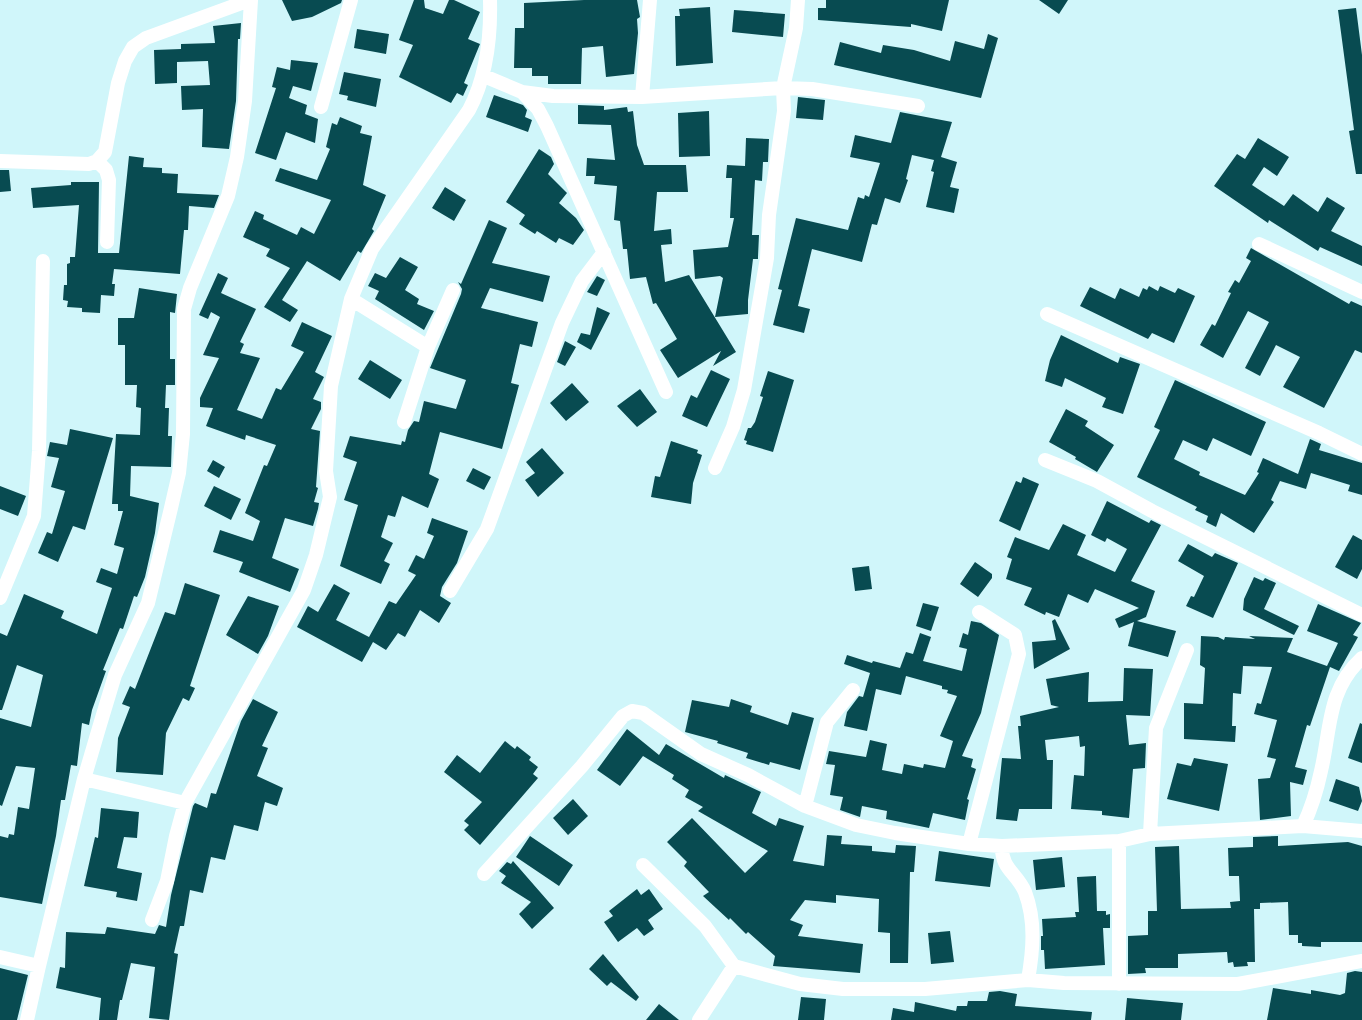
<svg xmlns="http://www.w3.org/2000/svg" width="1362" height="1020" viewBox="0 0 1362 1020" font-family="'PT Serif',serif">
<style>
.building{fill:#084b51}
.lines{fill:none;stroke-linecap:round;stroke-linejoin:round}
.street{stroke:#fff;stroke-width:14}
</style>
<rect width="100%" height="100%" fill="#d0f6fa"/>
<path class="building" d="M282,0h60l-1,3 -29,14 -20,4z
M414,0h10l1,8 18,6 6,-14h5l26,12 -12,27 12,5 -16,39 4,2 -5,11 -6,-3 -6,10 -52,-26 14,-32 -14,-5z
M584,0h53l3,17 -3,2 1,14 -4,41 -28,3 -3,-31 -21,2 -1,36h-33v-8h-16v-8h-18l1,-40h9v-25z
M826,0h123l-7,31 -31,-7v3l-93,-7v-12h8z
M1039,0h29l-9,14z
M710,7l3,56 -37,3 -1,-50h5l-1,-7z
M1356,8l6,47v119h-6l-7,-43 5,-1 -16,-120z
M734,10l51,4 -2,23 -51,-5z
M241,23l-1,16h-2l-2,62 -7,48 -27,-2 1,-38 -21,1 -1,-24 29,-1 -2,-24 -31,1v21l-22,1 -1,-34 27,-1v-5l34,-1 -2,-17z
M357,29l32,5 -3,20 -32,-6z
M988,34l10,4 -17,60 -147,-33 6,-23 41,11 2,-8 31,5 36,11 5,-20 29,8z
M291,60l27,3 -7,28 -18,-5 -4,12 18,7 -2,9 13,5 -3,24 -29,-11 -10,28 -21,-7 21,-65 -4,-1 5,-20 13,3z
M344,72l37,7 -5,28 -29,-7 1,-4 -9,-2z
M494,95l29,10 4,5 -2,7 7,3 -4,12 -42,-15z
M798,97l27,3 -2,20 -27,-2z
M578,105l26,1v4l23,-3 1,5 5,-1 4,34 7,20h42l2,27h-31l-3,39 17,-2 1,15 -11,1 4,37 24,-7 47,77 -23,14 8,-15 -43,27 -18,-28 17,-11 -21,-36 -3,1 -7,-27 -16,2 -3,-30h-4l-3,-28 -6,-1 3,-34 -23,-2 1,-8h-9l1,-18 28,2 -4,-35 -33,-1z
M709,111l1,45 -31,1 -1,-44z
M900,112l52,10 -11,35 16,5 -7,25 9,2 -5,24 -28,-6 8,-35 -3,-1 3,-11 -22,-5 -6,24 2,1 -8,23 -15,-5 -8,27 -5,-1 -10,38 -50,-13 -14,57 12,3 -6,24 -31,-8 9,-35 -4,-1 18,-71 52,12 10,-33 6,2 1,-4 4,2 11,-34 -30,-6 5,-22 36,8z
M340,117l22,9 -2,7 12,3 -9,49 23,10 -14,34 2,2 -13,22 -3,-2 -18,30 -33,-20 -25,39 16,10 -8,12 -26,-15 26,-39 -24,-12 4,-7 -27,-12 12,-26 9,4 -1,4 34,16 4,-8 13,7 17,-34 -56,-19 5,-13 37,12 13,-31 -4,-2 6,-24 5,2z
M746,138l23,1 -1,23h-5l-1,19 -7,-1 -3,55h7l-1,22v2h-5l-5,41v14l-33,3 8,-39 -3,-2 -25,3 -2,-29 35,-3 6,-29h-4l2,-40h-6l1,-13 18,1z
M1258,138l31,19 -12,19 -13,-9 -12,18 32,21 9,-12 25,18 9,-15 18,11 -14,23 31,15v20l-42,-19 -2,4 -49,-31 -1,3 -54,-37 23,-32 8,5z
M539,149l12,8 3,7 -6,10 19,19 -8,10 17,15 8,12 -11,15 -14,-7 -3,5 -19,-12 -2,3 -16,-10 6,-9 -19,-13z
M129,156l15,2 -1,9 19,1v5l16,1 -1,19 42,2 -5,13 -25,-2 -1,24h-4l-4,44 -66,-5 -2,15h3l-1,12 -13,-1 -1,18 -18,-1v-4l-15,-1 1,-6 -5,-1 1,-15h3v-21l3,-1v-6h5l4,-52 -46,3 -2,-20 40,-3v-3h28l-1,71h21z
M0,170h9l2,21 -11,1z
M445,187l21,13 -12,21 -22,-13z
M489,220l18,8 -15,35 58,13 -7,26 -53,-14 -9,20 57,14 -6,25 -12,-3 -9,39 8,2 -17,64 -62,-17 -11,42 10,5 -11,29 -26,-12 -7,21 -7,-2 -7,22 12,6 -9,18 6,3 -9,20 -41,-18 18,-61 -14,-5 13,-38 -14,-5 7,-21 51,9 1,-4 3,1 3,-12 6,-9 5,1 5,-21 32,8 10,-29 -36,-12 31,-74 1,-5 -4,-7 3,2z
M1251,248l98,56 2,-3 11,5v47l-7,-3 -31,58 -41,-21 17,-30 -24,-12 -16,31 -15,-8 24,-46 -21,-11 -25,47 -23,-13 12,-21 3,2 16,-33 -3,-1 7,-12 4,3 12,-22 -5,-3z
M400,257l18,10 -13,23 14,9 -2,5 17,7 -10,19 -49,-31 4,-8 -11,-5 7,-13 11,5z
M218,273l10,5 -7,15 35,16 -16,33 4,2 -4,9 20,5 -23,52 25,9 14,-31 5,2 23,-38 -13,-6 11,-24 30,14 -17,36 9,5 -11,22 8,3v7l-10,20 9,2 -4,56 2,1 -4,14 5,1 -1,6 -5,17 -28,-8 -13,40 27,11 -9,23 -51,-20 4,-10 -30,-10 7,-22 33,11 7,-20 -15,-8 19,-48 3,1 9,-21 -30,-10 -1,5 -39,-14 7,-18 -13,-1v-9l19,-40 -16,-3 17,-38 -9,-5 -3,7 -9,-4z
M597,276l8,4 -8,16 -10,-4z
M1149,286l9,5 2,-5 15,7 3,-5 17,8 -21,47 -22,-10 -4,6 -68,-33 10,-19 25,12 5,-11 19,9 4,-9 4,2z
M139,288l38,6 -2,19 -5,-1v47h5v26h-9l-1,23h4l-1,28h4l-1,31 -40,-1 -1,30 29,7 -4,30 -10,44 -8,20 -3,-1 -11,33 -3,-1 -17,42 3,1 -14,39 -3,15 -7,-2 -5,43 -6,-1 -6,35h-4l-5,36 -14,68 -42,-7v-61l8,2 1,-4 5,1 4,-28 11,2 6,-41 -19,-2 -14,40 -2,-1v-87l31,9 12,-52 -26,-10 -15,45h-2v-77l7,3 17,-42 40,17 -3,7 36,16 15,-46 -16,-6 5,-14 16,6 7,-26 -10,-3 9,-34h-5v-7h-6l4,-70 24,1 1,-27 -5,-1 1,-22h-12v-40h-7v-27h16z
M597,307l13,6 -19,37 -14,-8 4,-9 9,2z
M1061,335l57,28 2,-6 20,7 -17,50 -21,-7 4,-9 -41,-20 -3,9 -17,-6 5,-21z
M565,341l11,6 -11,19 -8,-4z
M370,360l32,20 -12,19 -32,-20z
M711,370l19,9 -23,48 -25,-11 9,-21 6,3z
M768,371l26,9 -21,72 -27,-8 1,-3 -3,-1 4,-12h3l4,-6 8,-25 -3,-1z
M1175,380l91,42 -15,34 -38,-18 -6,13 -24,-11 -9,19 26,13 -1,3 46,20 14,-22 -2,-1 6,-14 35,16 12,-35 11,5 -2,6 43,13v32l-14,-4 2,-6 -39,-12 -5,16 -26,-8 -9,19 3,2 -20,31 -33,-20 -5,14 -10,-5 2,-6 -13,-6 2,-3 -60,-30 23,-47 -6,-3z
M572,383l17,19 -23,19 -16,-18z
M640,389l17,23 -20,15 -20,-21z
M1066,409l22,12 -3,5 29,19 -17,27 -22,-13 1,-2 -27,-15z
M70,429l43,9 -28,92 -12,-4 -15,36 -20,-9 9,-21 5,2 13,-43 -14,-4 8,-29 -12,-2 3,-14 17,3z
M671,441l27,9 -1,3 5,2 -9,28 -2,21 -40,-7 4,-21 5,1z
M542,448l22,25 -26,24 -13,-17 10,-7 -9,-11z
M213,460l12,7 -6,11 -12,-7z
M473,468l18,9 -7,13 -18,-9z
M1023,477l16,7 -19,47 -21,-10 17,-40 5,2z
M0,486l26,10 -8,20 -18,-7z
M214,486l27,13 -10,21 -27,-14z
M1107,501l42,22 2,-3 10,5 -30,56 24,10 -9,26 -9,4 39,10 -8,26 -40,-11 6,-24 -15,6 -4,-9 24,-11 -44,-19 -7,14 -20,-9 -9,23 -13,-5 -1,3 -21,-10 8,-17 -26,-9 6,-20 -5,-2 8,-20 34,13 14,-26 23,11 -9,20 38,17 12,-23 -20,-11 -2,4 -14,-7z
M432,518l36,13 -11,32 -15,24 -2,9 11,7 -12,20 -19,-13 -15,27 -7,-4 -12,17 -13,-8 -11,20 -65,-35 11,-21 10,6 16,-28 16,9 -14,27 33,17 20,-36 7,3 20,-29 -8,-4 8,-16 8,4 10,-23 -7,-3z
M1353,535l9,5v29l-5,10 -22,-12z
M1188,544l24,13 3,-4 23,10 -25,55 -27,-12 5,-10 3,1 10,-21 -26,-15z
M975,562l17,12v4l-14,19 -18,-13z
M869,566l3,23 -17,2 -3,-23z
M1254,577l9,4 2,-3 11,5 -12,26 35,17 -5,9 -51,-25 1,-11z
M185,583l35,12 -30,91 5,2 -6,13 -6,-3 -17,35 -3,42 -47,-3 2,-34 12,-31 -8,-3 8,-18 5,3 30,-77 10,3z
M248,596l31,10 -11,30 -10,18 -32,-19z
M923,603l16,4 -8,24 -15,-5z
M1318,604l43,19 -8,12 5,2 -19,34 -9,-4 -20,59 -3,-1 -12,42 12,3 -4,15 -13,-3 1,34 -31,4 -2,-41 12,-1 6,-19 -9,-2 10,-37 -23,-6 3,-11 4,1 11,-37 -29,-1 -2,28 -8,-1 -1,33h4l-1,16 -51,-3v-36l19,1 2,-36 -5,-3 1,-29 17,1 6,3 1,-3 30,2 -6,-3 44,2 -6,14 40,14 11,-23 -31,-12z
M1055,619l15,30 -36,20 -2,-27 24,-2 -4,-19z
M971,621l10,2 18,12 -18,78 -19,43 11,3 -2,8 5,2 -9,30 2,1 -4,20 -32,-7 -4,15 -43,-9 1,-8 -25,-5 -2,11 -20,-7 3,-13 -13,-2 5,-30 -9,-1 3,-13 37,6 4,-17 17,4 -5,26 20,4 2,-10 19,4 1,-4 21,4 8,-27 -13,-5 17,-40 -10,-3 1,-3 -6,-1v-3l-36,-10 -5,19 -25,-6 -9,42 -23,-5 3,-14 12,-16 4,1 7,-24 -26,-9 3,-9 25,8 1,-2 27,7 6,-16 7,2 7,-21 11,4 -8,24 39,10 5,-22 -8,-2 4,-14 5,2z
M1124,668l29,1 -3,47 -24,-1 3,30 17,-2 -1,25 -12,1 -4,49 -27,-3v-4l-31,-2 3,-34 10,1 1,-30 -5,1 -1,-11 -34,4 2,20h6l-1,49h-33l-2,12 -21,-2 6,-61 19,1 -3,-33h3l-1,-10 39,-9 -8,-2 -5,-26 43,-7 -1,30 35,-1z
M253,699l25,13 -16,34 6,2 -11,28 26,12 -6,18 -12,-4 -7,29 -24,-6 -9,35 -14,-3 -8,36 -13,-3 -6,36h-4l-6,27 4,1 -9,66 -20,-2 6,-51 -24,-4 -9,37h-2l-3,20h-18l2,-22 -45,-10 4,-21 5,1 1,-36 39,2 2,-7 48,7 4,-9 7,2 5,-32 22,-89 2,-3 12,5 4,-15 5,1 25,-73z
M731,699l21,7 -2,6 38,13 4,-13 22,6 -14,52 -30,-8 -1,3 -23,-7 2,-5 -31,-10 1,-2 -33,-9 7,-32 37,7z
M1360,723l2,1v39l-14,-5z
M627,729l32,26 7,-11 58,34 1,-3 36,17 -9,21 24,13 3,-8 25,8 -11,35 31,5 3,-31 15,1 -1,8 31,2v5l23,2 1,-8 20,1 -2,26h-4l-2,91h-18v-30l-12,-1 1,-33 -43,-4v8l-31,-3 -15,20 13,5 -5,11 65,8 -3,29 -87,-7 2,-10 -27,-24 -2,2 -16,-16 -1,2 -26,-24 6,-4 -25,-26 3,-4 -20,-20 25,-24 53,55 23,-22 -70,-40 5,-4 -18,-10 4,-7 -17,-11 2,-4 -31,-19 -23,30 -23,-16z
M505,741l10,8 2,-3 14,11 -2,3 9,7 -5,7 5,4 -58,67 -16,-15 5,-5 -5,-4 18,-19 -38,-30 13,-17 23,18z
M1194,758l34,6 -9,47 -52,-12 10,-36 14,3z
M1336,779l23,8 3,14 -4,10 -29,-10z
M573,799l15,17 -20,19 -15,-17z
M101,808l38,4 -2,26 -13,-1 -7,31 25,5 -5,28 -21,-4 1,-5 -33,-6 11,-49 3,1z
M530,836l43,29 -14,21 -43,-29z
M1278,836v10l70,-4 14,4v96h-41v5l-19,-1v-3h-4v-8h-9l-1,-33 -28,1v6h-6l1,53h-8l1,4 -14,1 -1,-5 -5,1 -1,-11 -49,2v14h-33l1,5 -18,1v-38l20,-1v-24h9l-2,-64 24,-1 2,63 50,-1 -1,-6 10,-1 -1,-25h-10l-1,-28 25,-1v-10z
M939,851l55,8 -4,28 -55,-6z
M1062,857l3,30 -29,3 -3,-30z
M513,861l41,47 -22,21 -13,-15 12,-12 -30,-19 5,-7 -7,-5 8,-9 4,2z
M1096,876l1,35h9v4l4,-1v14h-7l2,37 -60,4 -1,-19h-3v-14h2l-1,-17 34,-2 -1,-5h4l-2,-35z
M637,889l4,6 8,-6 14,20 -15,11 6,9 -10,7 -7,-8 -19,14 -14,-20 9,-6 -4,-5z
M950,931l4,31 -23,2 -3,-31z
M603,954l36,43 -3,4 -25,-19 -4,4 -18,-17z
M0,968l28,7 -11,45h-17z
M1355,971l7,1v48h-95l6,-32 38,6v-4l29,5 5,-2 2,-20z
M1000,991l17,3 -2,12 77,6 -1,8h-200l2,-12 21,4 1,-10 41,9 1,-5h10l1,-5h19l2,-9z
M801,997l25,2 -2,21h-26z
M1127,998l56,5 -2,17h-56z
M659,1004l20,16h-33z"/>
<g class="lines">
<path class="street" d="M484,76l38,16 31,4 89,1 141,-9 29,1 106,17
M522,92l16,17 9,17 119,266
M642,97l8,-97
M321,107l30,-107
M0,161l89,3 8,-3 8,-9 13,-69 7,-22 8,-14 13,-9 104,-38
M97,161l9,9 3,10 -2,62
M1259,244l103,48
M351,299l77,48
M1047,314l272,119 43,21
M404,422l24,-75 25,-57
M1045,460l52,21 55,30 210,104
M715,468l18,-41 11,-37 23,-132 2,-43 15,-104 -1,-23 13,-60 2,-28
M450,591l37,-62 75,-206 20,-42 22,-29
M0,598l34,-82 5,-65 4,-190
M84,779l101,24
M805,806l22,-84 26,-32
M1303,826c8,-17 14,-36 18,-55 10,-42 6,-81 41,-113
M1150,834l6,-106 31,-78
M1119,841v143
M969,844l50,-190 -4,-19 -36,-23
M1002,846c-1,23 15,27 23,46 11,29 8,59 3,88
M643,865l62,61 29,40 66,18 43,5h82l103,-9 36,3 174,1 124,-23
M484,874l98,-108 41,-50 9,-5 11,2 58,41 47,21 57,31 51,19 39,8 74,11 33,2 117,-5 31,-7 153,-8 59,5
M152,920l15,-39 9,-45 9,-33 119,-213 12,-35 14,-58 -4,-26 5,-85 20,-87 21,-50 97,-139c18,-34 22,-72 21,-110
M0,957l39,9 45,-187 15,-51 16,-53 33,-72 23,-95 8,-35 4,-39 1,-125 6,-21 38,-92 9,-39 8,-56 6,-101
M27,1020l12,-54
M699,1020l35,-54"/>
</g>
</svg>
